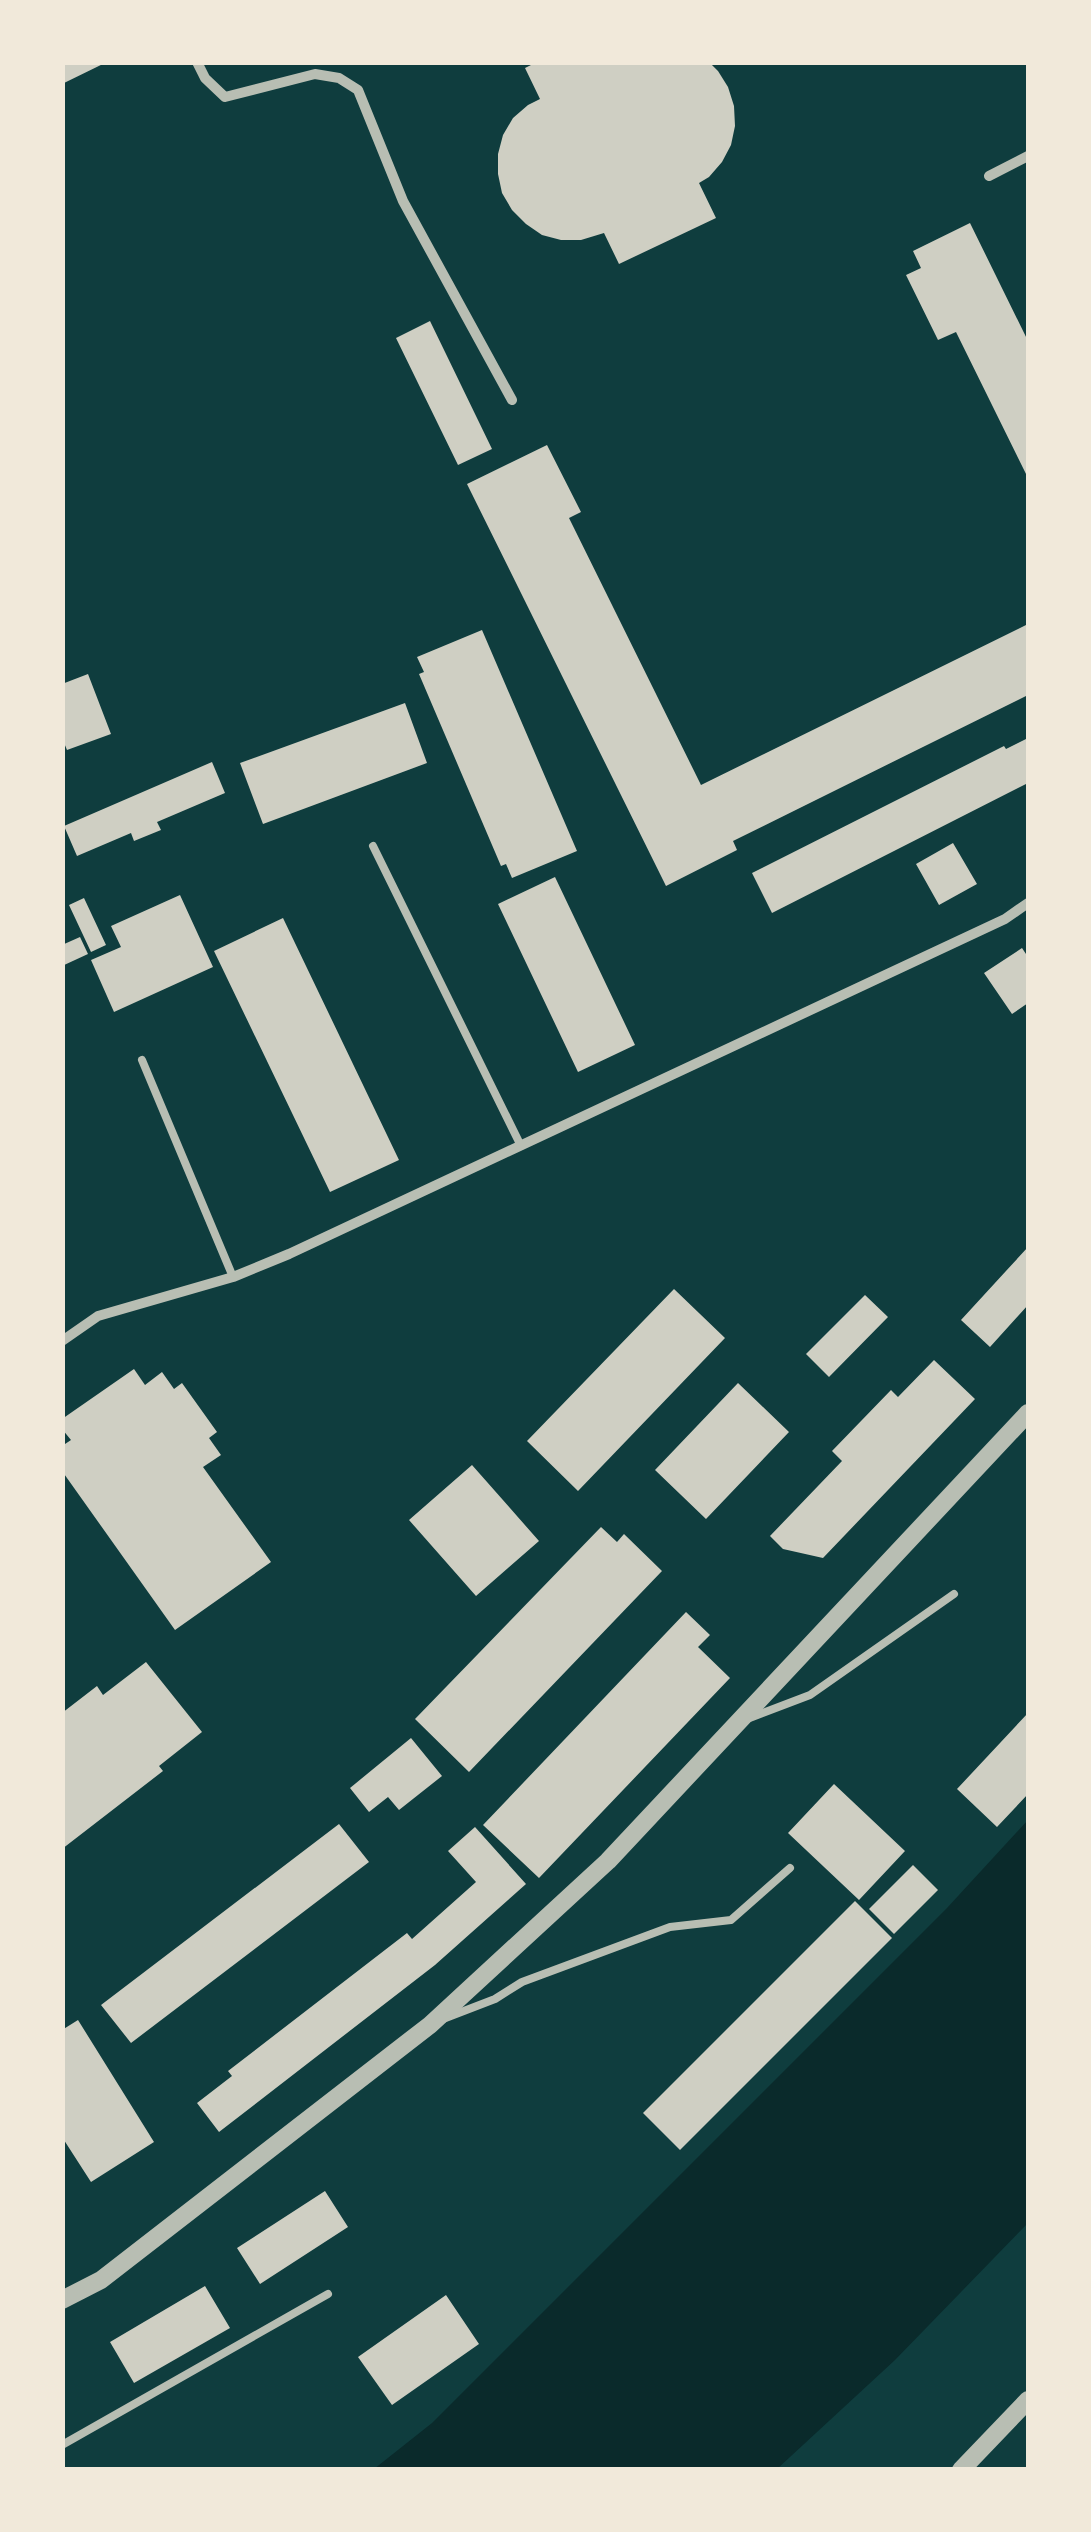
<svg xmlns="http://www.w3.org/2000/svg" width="1091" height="2532" viewBox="0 0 1091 2532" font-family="Inter,sans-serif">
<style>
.water{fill:#0a2a2b}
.building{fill:#cfcfc3}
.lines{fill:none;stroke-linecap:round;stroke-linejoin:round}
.service{stroke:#b8beb3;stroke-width:8}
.minor{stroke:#b8beb3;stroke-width:10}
.tertiary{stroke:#b8beb3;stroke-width:18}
</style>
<rect width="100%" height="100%" fill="#0f3d3e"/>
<path class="water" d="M1028,1820v403l-133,137 -118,109h-403l58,-46 515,-515z"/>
<path class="building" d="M62,62h45l-45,22z
M537,62h172l9,9 10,16 6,19 1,20 -4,19 -9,17 -13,15 -10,6 17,35 -97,46 -15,-31 -23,7h-20l-19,-5 -16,-11 -14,-14 -10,-17 -4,-19v-20l5,-19 10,-17 15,-13 12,-6 -15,-31z
M970,223l58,118v137l-72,-146 -18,8 -32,-65 15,-7 -8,-17z
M430,321l62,128 -34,16 -62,-127z
M547,445l34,67 -12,6 132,267 327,-161v71l-295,146 4,9 -71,36 -199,-402z
M482,630l95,221 -65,27 -6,-14 -5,2 -82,-192 5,-2 -7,-15z
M88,674l23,60 -44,16 -5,-12v-54z
M405,703l22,60 -164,61 -23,-61z
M1028,738v45l-256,130 -20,-40 252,-127 2,3z
M212,762l13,31 -68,29 4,8 -27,11 -3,-8 -54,23 -13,-30z
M953,843l24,41 -38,21 -23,-41z
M555,877l80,168 -57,27 -80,-168z
M180,895l33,72 -99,45 -23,-52 30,-13 -10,-21z
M84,898l22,47 -15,7 -22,-47z
M283,918l116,242 -69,32 -116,-241z
M80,937l8,17 -26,12v-21z
M1022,948l6,9v46l-16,11 -28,-41z
M1028,1247v58l-38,42 -29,-27z
M674,1289l51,49 -147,153 -51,-50z
M865,1295l23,22 -59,60 -23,-23z
M934,1360l41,39 -152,159 -40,-9 -13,-13 72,-75 -10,-10 59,-61 7,7z
M134,1369l11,16 17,-13 12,17 8,-6 35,49 -8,6 12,17 -18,12 68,95 -96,68 -113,-159v-25l9,-6 -9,-11v-10z
M738,1383l51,49 -83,87 -51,-49z
M472,1465l67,76 -63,55 -67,-76z
M601,1527l16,15 7,-8 38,37 -193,201 -54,-53z
M686,1612l24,23 -12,12 32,31 -191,200 -56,-53z
M146,1662l56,70 -43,34 4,5 -101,78v-136l35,-27 6,9z
M1028,1713v81l-31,33 -40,-38z
M411,1738l31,38 -43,34 -11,-13 -19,15 -19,-24z
M834,1784l71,67 -46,49 -71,-67z
M339,1824l30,38 -238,181 -30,-38z
M475,1827l51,57 -91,81 -216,167 -22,-29 35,-27 -4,-5 179,-138 5,6 64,-57 -28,-31z
M913,1865l25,25 -44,44 -25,-25z
M855,1901l37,37 -212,212 -37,-37z
M78,2020l76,122 -63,40 -29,-45v-107z
M325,2191l23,36 -88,57 -23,-36z
M205,2286l25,42 -96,55 -24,-41z
M446,2295l33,49 -87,61 -34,-48z"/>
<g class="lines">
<path class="service" d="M373,846l148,300
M142,1060l91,217
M747,1719l63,-24 144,-101
M443,2019l52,-20 27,-17 148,-55 61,-7 59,-52
M62,2445l266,-151"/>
<path class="minor" d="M197,62l8,16 20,19 90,-23 24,4 19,12 45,111 109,199
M989,176l39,-20
M62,1341l36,-25 135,-39 56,-23 716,-335 23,-16"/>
<path class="tertiary" d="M62,2300l39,-20 329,-255 178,-164 420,-448
M961,2470l67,-70"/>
</g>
<rect width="1091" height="2532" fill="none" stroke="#f1e9da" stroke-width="130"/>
</svg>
